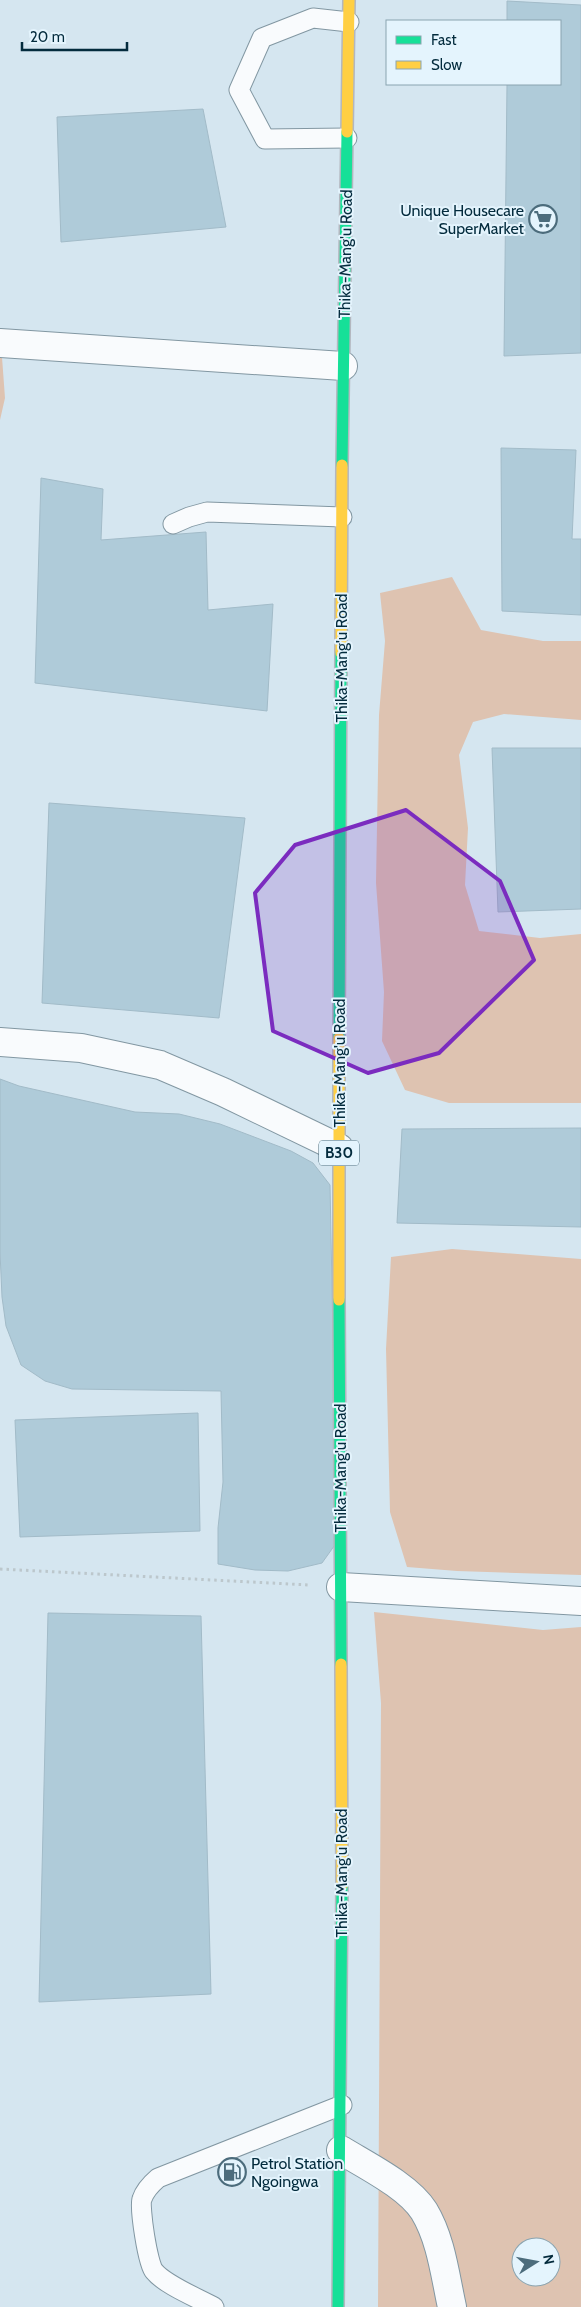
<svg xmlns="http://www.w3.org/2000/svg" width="581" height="2307" viewBox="0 0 581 2307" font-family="Cabin,sans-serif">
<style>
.green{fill:#dec3b1;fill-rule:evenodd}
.building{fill:#afcbd9;stroke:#a2bbc8}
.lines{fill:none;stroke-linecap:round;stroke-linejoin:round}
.lane-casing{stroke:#8297a2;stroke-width:21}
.street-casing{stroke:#8297a2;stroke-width:30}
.fast-casing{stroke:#b3b7bf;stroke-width:14}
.slow-casing{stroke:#b3b7bf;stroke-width:14}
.path{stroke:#bcc7cc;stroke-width:3;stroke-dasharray:2.5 4;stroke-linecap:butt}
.lane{stroke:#f9fbfd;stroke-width:19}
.street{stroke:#f9fbfd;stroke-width:28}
.fast{stroke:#16e098;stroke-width:11}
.slow{stroke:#ffcf43;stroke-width:11}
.marked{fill:#7b2cbf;fill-opacity:0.2;stroke:#7b2cbf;stroke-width:4;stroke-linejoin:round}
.labels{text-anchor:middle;stroke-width:4;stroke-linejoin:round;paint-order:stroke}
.shield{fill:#e4f4fd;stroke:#466777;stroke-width:1}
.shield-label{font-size:15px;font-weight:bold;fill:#032b3d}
.poi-label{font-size:16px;fill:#032b3d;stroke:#e4f4fd;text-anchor:end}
.street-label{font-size:16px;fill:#032b3d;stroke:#e4f4fd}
</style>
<rect width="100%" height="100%" fill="#d5e6f0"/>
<path class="green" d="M0,330l5,68 -5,22z
M452,577l29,53 62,11h38v79l-77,-6 -31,8 -14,33 9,73 -3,57 14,46 61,7 41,-4v169h-132l-44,-13 -23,-49 2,-49 -8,-109 3,-168 6,-74 -5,-48z
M452,1249l129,10v316l-124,-4 -50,-4 -17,-55 -4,-163 5,-92z
M374,1612l169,18 38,-3v680h-203l3,-604zM521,2247h30v30h-30z"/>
<path class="building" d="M507,1l74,4v348l-77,3 3,-272h53v-63h-53z
M203,109l23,118 -165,15 -4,-125z
M501,448l75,2 -4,89h9v76l-79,-4z
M41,478l62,11 -2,51 105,-8 2,78 65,-6 -6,107 -232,-28z
M492,748h89v161l-83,3z
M49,803l196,15 -26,200 -177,-15z
M0,1079l19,7 116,26 44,2 41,10 71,27 22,12 17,22 7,357 -15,21 -34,8 -33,-1 -37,-6v-36l5,-46 -2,-91 -149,-2 -27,-8 -24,-16 -15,-39 -4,-29 -2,-45z
M581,1128v99l-184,-4 5,-94z
M198,1413l2,118 -180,6 -5,-117z
M48,1613l153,3 10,378 -172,8z"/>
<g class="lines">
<defs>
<path id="lane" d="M347,138l-82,1 -26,-49 23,-52 51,-20 36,4
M173,524l16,-7 18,-5 135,5
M214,2307c-16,-9 -49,-22 -60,-36 -6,-6 -15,-64 -12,-72 3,-9 9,-15 16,-21l184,-73"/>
<path id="street" d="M0,343l343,23
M0,1042l81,6 79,17 63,27 116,56
M341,1587l240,14
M341,2150c26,16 67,36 83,61 17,28 21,64 28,96"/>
<path id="fast" d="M342,465l5,-333
M339,1038l2,-385
M339,1300l2,364
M338,2307l4,-422"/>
<path id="slow" d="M347,132l2,-132
M341,653l1,-188
M339,1300v-262
M341,1664l1,221"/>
</defs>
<use href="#lane" class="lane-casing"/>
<use href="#street" class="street-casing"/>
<use href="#fast" class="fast-casing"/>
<use href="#slow" class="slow-casing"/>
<path class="path" d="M0,1569l309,16"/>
<use href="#lane" class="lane"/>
<use href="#street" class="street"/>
<use href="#fast" class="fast"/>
<use href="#slow" class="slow"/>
</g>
<path class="marked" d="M406,810l94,71 34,79 -95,93 -71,20 -95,-42 -18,-138 40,-48z"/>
<defs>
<symbol id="supermarket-ring" viewBox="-11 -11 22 22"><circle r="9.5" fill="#e4f4fd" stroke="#4c6c7c" stroke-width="1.5"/><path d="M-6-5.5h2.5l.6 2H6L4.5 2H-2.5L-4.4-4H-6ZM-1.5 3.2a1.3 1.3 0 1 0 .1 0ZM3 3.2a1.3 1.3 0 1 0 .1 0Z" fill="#4c6c7c"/></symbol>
<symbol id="fuel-ring" viewBox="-11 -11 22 22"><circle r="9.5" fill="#e4f4fd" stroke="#4c6c7c" stroke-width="1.5"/><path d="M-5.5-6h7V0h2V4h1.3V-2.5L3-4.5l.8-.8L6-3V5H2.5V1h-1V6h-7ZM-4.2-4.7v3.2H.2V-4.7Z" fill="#4c6c7c"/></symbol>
</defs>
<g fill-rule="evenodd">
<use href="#supermarket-ring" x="527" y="203" width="32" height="32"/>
<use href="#fuel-ring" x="216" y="2156" width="32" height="32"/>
</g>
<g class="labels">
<rect class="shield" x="319" y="1140.5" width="40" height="25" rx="4"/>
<g class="shield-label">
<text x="339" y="1158">B30</text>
</g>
<g class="poi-label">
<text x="524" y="216">Unique Housecare<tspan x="524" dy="18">SuperMarket</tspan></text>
<text x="251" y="2169" text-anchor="start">Petrol Station<tspan x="251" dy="18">Ngoingwa</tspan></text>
</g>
<g class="street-label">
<text transform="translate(345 254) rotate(-89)" y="6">Thika-Mang'u Road</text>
<text transform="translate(341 658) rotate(-90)" y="6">Thika-Mang'u Road</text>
<text transform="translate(339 1063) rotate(-90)" y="6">Thika-Mang'u Road</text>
<text transform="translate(340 1468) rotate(-90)" y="6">Thika-Mang'u Road</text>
<text transform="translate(341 1873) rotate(-90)" y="6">Thika-Mang'u Road</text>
</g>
</g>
<rect x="386" y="20" width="175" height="65" fill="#e4f4fd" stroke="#8aa4b0"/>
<rect x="396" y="36" width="25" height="8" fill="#16e098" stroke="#8aa4b0"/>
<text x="431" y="45" font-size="15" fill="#032b3d">Fast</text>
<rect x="396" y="61" width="25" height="8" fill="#ffcf43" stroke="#8aa4b0"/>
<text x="431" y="70" font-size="15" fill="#032b3d">Slow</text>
<g transform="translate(536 2262) rotate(79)"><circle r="24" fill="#e4f4fd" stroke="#8aa4b0"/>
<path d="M0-4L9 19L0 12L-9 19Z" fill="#4c6c7c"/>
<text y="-8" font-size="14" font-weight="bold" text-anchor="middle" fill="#032b3d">N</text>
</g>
<path d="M22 42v8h105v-8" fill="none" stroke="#032b3d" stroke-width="2.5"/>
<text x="30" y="42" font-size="15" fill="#032b3d" stroke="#e4f4fd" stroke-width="4" paint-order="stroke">20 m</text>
</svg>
